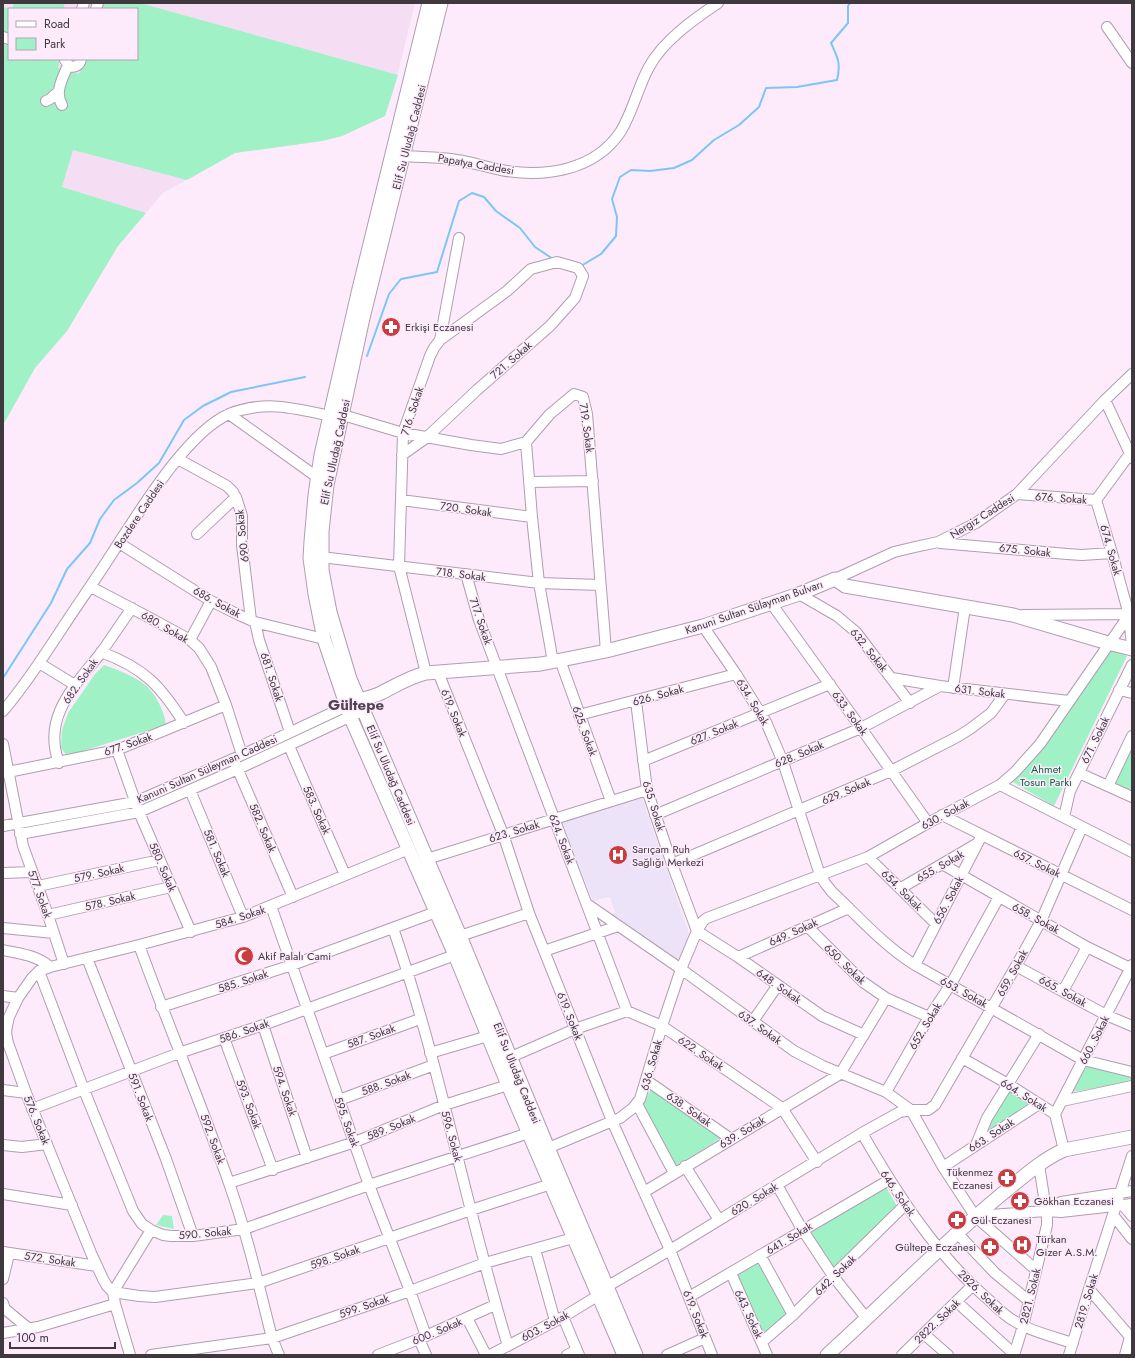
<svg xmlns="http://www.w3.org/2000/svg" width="1135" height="1358" viewBox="0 0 1135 1358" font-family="Jost,sans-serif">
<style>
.built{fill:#f5def4;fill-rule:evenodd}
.medical{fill:#ece3f8}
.green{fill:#a0f2c6}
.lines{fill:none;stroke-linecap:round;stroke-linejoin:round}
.stream{stroke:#7cc6f5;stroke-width:2}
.minor-casing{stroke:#af9eaf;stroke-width:12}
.major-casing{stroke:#af9eaf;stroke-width:15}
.minor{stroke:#fff;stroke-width:10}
.major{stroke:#fff;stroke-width:13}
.labels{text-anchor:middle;stroke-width:3;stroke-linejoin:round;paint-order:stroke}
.street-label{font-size:11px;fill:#3f383f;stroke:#fdebfc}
.poi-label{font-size:11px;fill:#3f383f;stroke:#fdebfc;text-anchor:start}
.park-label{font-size:11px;fill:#0f603f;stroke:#fdebfc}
.district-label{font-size:15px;font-weight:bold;fill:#524352;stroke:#fdebfc}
</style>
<rect width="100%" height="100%" fill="#fdebfc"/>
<path class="built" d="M3,3h412l-21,86 -9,27 -43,20 -20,5 -87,12 -72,40 -45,53 -51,85 -32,37 -32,57zM9,9h128v50h-128z"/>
<path class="medical" d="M642,798l47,135 -2,11 -9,19 -72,-47 9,-4 -5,-15 -17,4 -32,-80z"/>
<path class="green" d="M14,3h51l-2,6h-51z
M98,3h42l258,72 -13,41 -43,20 -20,5 -87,12 -48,27 -114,-30 -11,37 84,26 -28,33 -51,85 -32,37 -32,57v-384l6,2v16h51l-2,9 21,6 5,-15h53v-50h-40z
M3,7l7,2h-1v25l-6,-2z
M1110,649l17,7 -73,150 -43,-25 17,-16 8,-9z
M104,665c13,4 29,11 40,19 11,8 21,28 22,41l-99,31 -6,-8 1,-18 6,-17 27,-39z
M1132,745v47l-17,-9z
M1088,1064l44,11v7l-61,10z
M651,1089l70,49 -45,28 -34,-60z
M1010,1090l20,13 -44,29 1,-5z
M886,1187l11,19 -63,63 -27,-40z
M163,1215l9,1 2,13 -18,-4z
M758,1260l31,54 -26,21 -27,-61z"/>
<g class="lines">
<path class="stream" d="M581,266l20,-12 15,-18 1,-19 -5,-18 8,-22 11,-7 19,1 24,-3 18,-8 22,-20 25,-15 20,-18 7,-19 31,-1 40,-7c4,-16 1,-22 -6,-37l17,-20v-17l2,-3
M367,356l22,-62 12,-15 36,-7 22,-71 13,-8 12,4 12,14 24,17 15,19 18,12
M3,678l48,-75 16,-34 23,-26 10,-24 14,-19 23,-17 22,-20 25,-43 19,-14 28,-14 74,-15"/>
<defs>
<path id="minor" d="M82,9l2,-6
M96,9l2,-6
M1107,27l25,36
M3,37l6,2
M65,60l4,6c6,2 11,-1 12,-7
M46,101l4,-2 8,-7
M62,105c-8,-13 1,-27 6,-40
M396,155c20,3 40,1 61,5 14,2 29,7 44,10 43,8 94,1 120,-39 12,-20 17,-44 28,-64 14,-26 45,-48 69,-64
M440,340l19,-102
M1105,400l27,58
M229,414l88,63
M343,415l60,18 68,12 30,4 25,-7 24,-28 24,-20 9,3 4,17 19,237
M526,442l6,75 7,66 14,79
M402,455l24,-17 51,-48 73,-64 25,-28 8,-22 -5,-8 -21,-6 -26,7 -24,22 -67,49 -6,8 -4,8 -27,77 -4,133 27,107
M178,459l49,27 6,6 4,8 5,16v29l9,75
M529,482l64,-1
M1017,494l79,6 36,-49
M401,500l131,17
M1096,500l16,53 17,62 3,32
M197,534l39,-37
M119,543l92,58 28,14 16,7 69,17
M940,543l127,11 15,1 30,-2
M321,557l218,26 61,2
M466,574l13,46 148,391
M835,579l59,-27 21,-5 23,-5 38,-19 41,-29 88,-94 27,-26
M91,587l61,32 38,21 9,8 12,19 15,38 16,50
M799,594l38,22 19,16 54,71
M771,603l90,125 67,95
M1023,615l109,-1
M255,622l4,18 31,92
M703,626l33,48 30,48 17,40 37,113 5,8 7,9c27,25 51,53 83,73l168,95 49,12
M190,640l21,-39
M101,652c43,16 59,33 83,71
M560,660l51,141
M39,663l36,22
M438,672l65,162 26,79 83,208 58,129 42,105
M892,678l48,8 129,15
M953,688l12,-81
M1119,690l13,3
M636,701l11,89 25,74 25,67
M3,711c22,-25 40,-54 58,-81 19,-29 39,-57 57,-86 25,-38 70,-112 111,-130 35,-14 66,-6 101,2
M579,715l157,-41
M3,744l20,102 25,69 16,49
M289,746l56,129
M117,750l22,62 52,120
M643,761l187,-77
M59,763c-17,-46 15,-76 41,-109 11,-15 21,-31 32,-46
M235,763l58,134
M3,773l114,-23 109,-45
M1079,773l53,24
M1000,785l132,67
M1108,786l24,-50
M190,790l53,127
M655,815l206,-87 79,-42
M942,815l190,95
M1064,817l6,-26 62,-126
M3,826l132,-24 107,-47 111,-52
M20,834l119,-22 99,-43 126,-59
M868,857l67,66
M427,859l220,-69
M672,864l219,-93 66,-34 13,-8 21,-16 14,-19
M942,864l145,83 45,22
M3,873l29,-1
M38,886l122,-26
M901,888l77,-45
M587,904l94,65 113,82 29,15 63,26 25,18 32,57 32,49 61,54
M271,906l98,279 41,106 16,45
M48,915l123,-28
M807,926l56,56 23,16 43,19
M3,928l51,5
M393,928c47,137 73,280 115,418
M697,931l41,26 84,59 42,19
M460,936l69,-23
M139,945c29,80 62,158 90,238 18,51 30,103 43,155l7,17
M3,950c17,4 34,5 47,17
M544,951l74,-25
M738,957l111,-49
M87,958l79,201 27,77
M915,965l67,-130
M1016,966l90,49 26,11
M39,971l45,119 49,121 9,13 9,6 12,5 8,1h22l51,-7 125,-44 160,-52
M1063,991l24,-44
M3,996l15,2
M161,1007l131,-42 144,-53
M753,1021l25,-36
M263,1025l44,133
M224,1038l49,132
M430,1053l58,-17
M323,1054l97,-35
M511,1057l64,-28 52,-18 35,15 120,82 35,54
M962,1058l46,26 47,30 9,36
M646,1080l85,59
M3,1090l23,3
M886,1092l43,-75 22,-33 48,-87
M339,1100l95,-35
M1062,1101l70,-15
M637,1104l37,69
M32,1109l147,-56 84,-28 192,-70
M1055,1114l77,-149
M862,1133c35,61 74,122 128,168 8,8 16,16 26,21 16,10 39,15 57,21
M3,1145l19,2 25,-3
M976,1145l11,-27 52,-84
M548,1148l72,-30 13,-10 7,-9 22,-73 19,-57 16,-38 6,-10 4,-3 161,-61 60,-34 72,-38 15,-13 25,-28 89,-129
M685,1166l34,54
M943,1167l96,-63
M229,1183l126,-41 89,-37 64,-20
M777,1185l25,44 31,47 34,43
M644,1192l196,-118 46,-76
M3,1194l69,11
M1123,1205l9,11
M1046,1211l15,-9 71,-11
M1113,1215l19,24
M975,1216l71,-5 15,1 71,-8
M957,1233l38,40 34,28
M535,1249l20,72
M3,1252l94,14
M760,1255l33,60
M731,1273l36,82
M3,1279l6,-25
M1089,1289l43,50
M113,1292l-6,-6 -4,-7 -12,-26 -65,-160 -18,-50 -2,-10 1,-7 2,-9 9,-19 14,-20 7,-7 11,-4 89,-22 104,-28 166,-68
M113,1292l26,4 16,1 103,-14 213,-73 80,-26
M689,1297l200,-117
M957,1302l57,52
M3,1303l2,6 23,19
M563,1317l16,38
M467,1318l19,37
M3,1333l35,-6 77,-23
M924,1334l24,21
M419,1339l7,16
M762,1342l31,-27 112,-110
M130,1355l-15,-51 -2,-12 38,-62
M151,1355l121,-17 138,-47 75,-28 88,-25
M378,1355l41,-16 76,-34
M490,1355l73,-38 36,-22 9,-9 62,-36 192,-117 38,-21 11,-2h17l7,-5 81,-139 25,-45 41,-94
M567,1355l10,-5
M667,1355l38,-17
M902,1355l70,-69
M1014,1355l9,-29 24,-101v-9l-8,-51
M1069,1355l20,-66 43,-133
M1125,1355l5,-18"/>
<path id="major" d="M429,3l-71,290 -37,162 -6,40 -4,47 -1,16 5,36 9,45 26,77 105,239 53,130 116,270
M441,3l-78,315 -36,167 -5,46v39l8,42 20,67 110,257 88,212 88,207
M360,700c7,-2 15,-4 21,-7 16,-8 28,-16 45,-20l115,-9 65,-13 97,-25 96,-32 36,-15 10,7 168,29 95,28 24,6
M827,1355c59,-53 114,-111 175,-161 19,-15 39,-34 62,-44l68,-13"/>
</defs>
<use href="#minor" class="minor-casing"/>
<use href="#major" class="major-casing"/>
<use href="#minor" class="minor"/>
<use href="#major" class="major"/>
</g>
<defs>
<symbol id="pharmacy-disc" viewBox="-11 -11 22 22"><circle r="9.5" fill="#cb3c40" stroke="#fdebfc"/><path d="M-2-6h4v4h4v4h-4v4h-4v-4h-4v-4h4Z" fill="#fff"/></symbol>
<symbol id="hospital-disc" viewBox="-11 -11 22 22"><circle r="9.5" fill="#cb3c40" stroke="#fdebfc"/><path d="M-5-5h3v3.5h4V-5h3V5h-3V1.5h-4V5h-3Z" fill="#fff"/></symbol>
<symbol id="mosque-disc" viewBox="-11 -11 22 22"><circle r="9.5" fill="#cb3c40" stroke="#fdebfc"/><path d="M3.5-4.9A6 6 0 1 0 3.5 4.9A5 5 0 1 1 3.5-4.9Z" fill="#fff"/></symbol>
</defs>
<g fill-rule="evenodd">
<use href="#pharmacy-disc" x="380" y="316" width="22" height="22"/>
<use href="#hospital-disc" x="607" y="844" width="22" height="22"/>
<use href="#mosque-disc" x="233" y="945" width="22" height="22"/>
<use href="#pharmacy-disc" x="996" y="1167" width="22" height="22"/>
<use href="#pharmacy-disc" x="1009" y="1190" width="22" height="22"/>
<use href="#pharmacy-disc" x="946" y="1209" width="22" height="22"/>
<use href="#hospital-disc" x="1011" y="1234" width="22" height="22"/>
<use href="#pharmacy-disc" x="979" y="1236" width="22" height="22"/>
</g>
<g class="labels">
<g class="street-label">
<text transform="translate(409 137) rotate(-76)" y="4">Elif Su Uludağ Caddesi</text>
<text transform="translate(476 164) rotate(10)" y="4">Papatya Caddesi</text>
<text transform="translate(511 360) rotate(-41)" y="4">721. Sokak</text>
<text transform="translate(412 411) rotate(-72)" y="4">716. Sokak</text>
<text transform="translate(587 428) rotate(82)" y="4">719. Sokak</text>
<text transform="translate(335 452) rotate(-78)" y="4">Elif Su Uludağ Caddesi</text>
<text transform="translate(1061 498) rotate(4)" y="4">676. Sokak</text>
<text transform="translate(466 509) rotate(8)" y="4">720. Sokak</text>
<text transform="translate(139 514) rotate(-56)" y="4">Bozdere Caddesi</text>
<text transform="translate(982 516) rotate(-32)" y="4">Nergiz Caddesi</text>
<text transform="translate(242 536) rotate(-96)" y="4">690. Sokak</text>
<text transform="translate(1025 550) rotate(6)" y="4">675. Sokak</text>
<text transform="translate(1111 550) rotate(74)" y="4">674. Sokak</text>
<text transform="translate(461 574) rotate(7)" y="4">718. Sokak</text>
<text transform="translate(217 602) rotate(29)" y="4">686. Sokak</text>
<text transform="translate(754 607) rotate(-19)" y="4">Kanuni Sultan Sülayman Bulvarı</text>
<text transform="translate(481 621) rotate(71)" y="4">717. Sokak</text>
<text transform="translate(165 627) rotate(30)" y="4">680. Sokak</text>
<text transform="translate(869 650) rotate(51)" y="4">632. Sokak</text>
<text transform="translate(272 677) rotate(72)" y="4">681. Sokak</text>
<text transform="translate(80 681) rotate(-55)" y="4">682. Sokak</text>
<text transform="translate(980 691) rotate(7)" y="4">631. Sokak</text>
<text transform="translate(658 695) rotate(-15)" y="4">626. Sokak</text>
<text transform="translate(753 702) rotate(59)" y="4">634. Sokak</text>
<text transform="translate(454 713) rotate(68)" y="4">619. Sokak</text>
<text transform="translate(850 713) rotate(54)" y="4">633. Sokak</text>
<text transform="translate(585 731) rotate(70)" y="4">625. Sokak</text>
<text transform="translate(714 732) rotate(-22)" y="4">627. Sokak</text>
<text transform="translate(1095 740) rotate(-64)" y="4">671. Sokak</text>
<text transform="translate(128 744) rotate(-19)" y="4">677. Sokak</text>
<text transform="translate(799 754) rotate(-23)" y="4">628. Sokak</text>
<text transform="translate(207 769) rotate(-24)" y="4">Kanuni Sultan Süleyman Caddesi</text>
<text transform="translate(391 775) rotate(67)" y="4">Elif Su Uludağ Caddesi</text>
<text transform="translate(846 791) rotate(-23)" y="4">629. Sokak</text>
<text transform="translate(654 806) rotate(73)" y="4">635. Sokak</text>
<text transform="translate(317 810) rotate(66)" y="4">583. Sokak</text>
<text transform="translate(945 814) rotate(-28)" y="4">630. Sokak</text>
<text transform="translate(263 828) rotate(67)" y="4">582. Sokak</text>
<text transform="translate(514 831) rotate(-17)" y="4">623. Sokak</text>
<text transform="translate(562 839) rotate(69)" y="4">624. Sokak</text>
<text transform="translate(217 853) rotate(67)" y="4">581. Sokak</text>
<text transform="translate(1037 863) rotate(26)" y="4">657. Sokak</text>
<text transform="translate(940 866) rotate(-30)" y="4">655. Sokak</text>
<text transform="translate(163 867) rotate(67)" y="4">580. Sokak</text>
<text transform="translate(99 873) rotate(-12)" y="4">579. Sokak</text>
<text transform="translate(902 890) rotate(45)" y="4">654. Sokak</text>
<text transform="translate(40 894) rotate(70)" y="4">577. Sokak</text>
<text transform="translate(948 900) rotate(-62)" y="4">656. Sokak</text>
<text transform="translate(110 901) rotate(-13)" y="4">578. Sokak</text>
<text transform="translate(240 917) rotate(-18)" y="4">584. Sokak</text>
<text transform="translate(1036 918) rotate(29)" y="4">658. Sokak</text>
<text transform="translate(793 932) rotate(-24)" y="4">649. Sokak</text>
<text transform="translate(845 964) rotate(44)" y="4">650. Sokak</text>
<text transform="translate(1012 973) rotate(-61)" y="4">659. Sokak</text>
<text transform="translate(243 981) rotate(-18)" y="4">585. Sokak</text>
<text transform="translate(779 986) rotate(35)" y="4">648. Sokak</text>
<text transform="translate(1063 991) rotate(29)" y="4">665. Sokak</text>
<text transform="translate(964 992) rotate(29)" y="4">653. Sokak</text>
<text transform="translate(570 1016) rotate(68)" y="4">619. Sokak</text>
<text transform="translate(925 1026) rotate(-59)" y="4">652. Sokak</text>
<text transform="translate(760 1027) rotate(36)" y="4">637. Sokak</text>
<text transform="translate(244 1031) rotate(-19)" y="4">586. Sokak</text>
<text transform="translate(371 1036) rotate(-20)" y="4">587. Sokak</text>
<text transform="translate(1094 1040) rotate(-63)" y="4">660. Sokak</text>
<text transform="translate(701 1053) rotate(34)" y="4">622. Sokak</text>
<text transform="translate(651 1065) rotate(-74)" y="4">636. Sokak</text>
<text transform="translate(517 1073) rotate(68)" y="4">Elif Su Uludağ Caddesi</text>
<text transform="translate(386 1083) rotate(-20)" y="4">588. Sokak</text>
<text transform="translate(285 1091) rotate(71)" y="4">594. Sokak</text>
<text transform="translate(1024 1095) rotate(32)" y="4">664. Sokak</text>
<text transform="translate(141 1097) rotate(69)" y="4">591. Sokak</text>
<text transform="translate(249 1104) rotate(69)" y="4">593. Sokak</text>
<text transform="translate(689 1109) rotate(35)" y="4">638. Sokak</text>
<text transform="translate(37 1120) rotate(68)" y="4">576. Sokak</text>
<text transform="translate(347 1122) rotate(70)" y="4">595. Sokak</text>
<text transform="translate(391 1127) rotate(-22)" y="4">589. Sokak</text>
<text transform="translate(742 1132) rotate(-31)" y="4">639. Sokak</text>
<text transform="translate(991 1135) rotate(-33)" y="4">663. Sokak</text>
<text transform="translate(452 1136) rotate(75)" y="4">596. Sokak</text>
<text transform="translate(213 1139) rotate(70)" y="4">592. Sokak</text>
<text transform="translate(898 1193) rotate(56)" y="4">646. Sokak</text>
<text transform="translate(754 1199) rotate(-31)" y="4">620. Sokak</text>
<text transform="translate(205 1233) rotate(-5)" y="4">590. Sokak</text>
<text transform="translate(789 1238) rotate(-31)" y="4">641. Sokak</text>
<text transform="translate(335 1257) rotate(-19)" y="4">598. Sokak</text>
<text transform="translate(50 1259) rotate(8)" y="4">572. Sokak</text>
<text transform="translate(835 1275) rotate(-44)" y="4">642. Sokak</text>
<text transform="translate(981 1292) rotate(44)" y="4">2826. Sokak</text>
<text transform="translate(1030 1296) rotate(-76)" y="4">2821. Sokak</text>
<text transform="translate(1086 1301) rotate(-73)" y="4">2819. Sokak</text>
<text transform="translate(364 1306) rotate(-19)" y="4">599. Sokak</text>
<text transform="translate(696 1314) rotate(68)" y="4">619. Sokak</text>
<text transform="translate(749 1314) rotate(65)" y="4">643. Sokak</text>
<text transform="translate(937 1321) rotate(-44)" y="4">2822. Sokak</text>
<text transform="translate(545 1326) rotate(-28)" y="4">603. Sokak</text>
<text transform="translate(437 1331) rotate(-23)" y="4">600. Sokak</text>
</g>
<g class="poi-label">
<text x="405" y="331">Erkişi Eczanesi</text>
<text x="632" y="853">Sarıçam Ruh<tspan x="632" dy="13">Sağlığı Merkezi</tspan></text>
<text x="258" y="960">Akif Palalı Cami</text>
<text x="993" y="1176" text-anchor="end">Tükenmez<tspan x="993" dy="13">Eczanesi</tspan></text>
<text x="1034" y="1205">Gökhan Eczanesi</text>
<text x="971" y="1224">Gül Eczanesi</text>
<text x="1036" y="1243">Türkan<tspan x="1036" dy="13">Gizer A.S.M.</tspan></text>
<text x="976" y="1251" text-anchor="end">Gültepe Eczanesi</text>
</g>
<g class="park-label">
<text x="1046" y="773">Ahmet<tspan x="1046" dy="13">Tosun Parkı</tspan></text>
</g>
<g class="district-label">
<text x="356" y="710">Gültepe</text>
</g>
</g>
<rect width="1135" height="1358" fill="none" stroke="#3f383f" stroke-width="8"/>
<rect x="8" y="8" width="130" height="52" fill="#fdebfc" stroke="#b1a3b0"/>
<rect x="16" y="21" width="20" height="6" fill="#ffffff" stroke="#b1a3b0"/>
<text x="44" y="28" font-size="12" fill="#3f383f">Road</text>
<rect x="16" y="38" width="20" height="12" fill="#a0f2c6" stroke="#b1a3b0"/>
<text x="44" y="48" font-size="12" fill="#3f383f">Park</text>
<path d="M10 1342v6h105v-6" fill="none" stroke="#3f383f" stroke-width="2"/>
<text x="16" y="1342" font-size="12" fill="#3f383f" stroke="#fdebfc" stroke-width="3" paint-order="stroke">100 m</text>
</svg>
